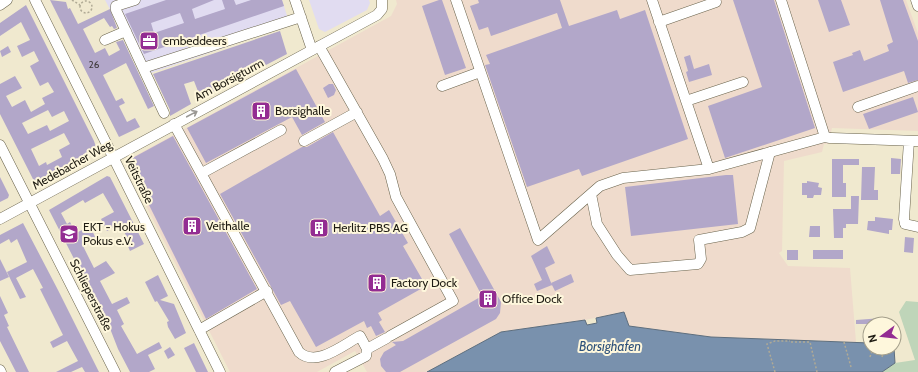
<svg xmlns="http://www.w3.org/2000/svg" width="918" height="372" viewBox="0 0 918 372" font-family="Cabin,sans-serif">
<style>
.commercial{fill:#e1dcf1}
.industrial{fill:#efdbcc}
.green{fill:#bfd5b9}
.water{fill:#7991ad;stroke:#5e6e7e}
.building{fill:#b2a7c9;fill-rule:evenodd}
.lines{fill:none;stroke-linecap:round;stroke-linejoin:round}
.minor-casing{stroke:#69634c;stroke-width:11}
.path{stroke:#b0aa95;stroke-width:1.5;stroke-dasharray:2 2;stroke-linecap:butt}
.minor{stroke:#fff;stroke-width:10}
.oneway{stroke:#9a9894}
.labels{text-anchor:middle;stroke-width:4;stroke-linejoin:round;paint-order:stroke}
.number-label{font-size:10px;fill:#433e40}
.poi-label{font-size:12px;fill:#1e1b12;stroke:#fef7dc;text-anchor:start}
.street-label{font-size:12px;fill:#1e1b12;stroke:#fef7dc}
.water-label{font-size:13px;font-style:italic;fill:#2d517a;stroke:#fef7dc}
</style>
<rect width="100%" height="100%" fill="#f0e9cf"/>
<path class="commercial" d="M105,0h177l8,25 -145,50z
M309,0h60l1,3 -3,7 -42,22 -6,-3z"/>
<path class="industrial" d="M396,0h510l12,33v98l-86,-3 -4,16h-4l-2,8 -38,9 -2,90 -3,2 9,13 62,2 6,74 -145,-5 -83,-11 -5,-14 -38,8 -84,12 -74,40h-60l-12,-21 -38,21h-87l-106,-210 267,-146 6,-12z"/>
<path class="green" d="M906,301l12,1v70h-36l13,-9 20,-3 -16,-48z"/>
<path class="water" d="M624,312l5,14 82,11 159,6v5h24l1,15 -13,9h-455l74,-40 84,-12 2,5 10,-2 -1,-5z"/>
<path class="building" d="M50,0l16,2 2,7 2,-1 8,16 32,-15 7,19 -3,1 -2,-3 -2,1 -6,-9 -21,11 12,24 10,-5 4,8 11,-6 -4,-8 7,-2 31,66 -6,3 -22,-46 -23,12 13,26 6,-3 3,5 -6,3 8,16 8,-4 5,9 -21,10z
M166,0h48l-22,9 3,10 30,-10 -3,-9h12l2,5 15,-5h31l2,6 -140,48 -19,-40zM180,13l4,10 -30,10 -3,-10z
M439,0h3l24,68 -21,7 -23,-69z
M478,0h82l9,26 48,-16 3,9 25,-9 43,129 -106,37 -3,-7 -52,18 -42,-122 5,-1 -4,-9 76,-27 -5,-15 -66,23 -3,-9 -9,3 -9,-24 9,-3z
M733,0h41l41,128 -90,30 -17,-52 54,-19z
M818,0h23l9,25 -21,7z
M880,0h23l15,41v39l-10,3 -4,-12 -61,21 -10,-30 20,-7 -1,-2 8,-3 4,11 25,-10 -2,-6 6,-3z
M26,5l68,136 3,9 -62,33 -35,-69v-30l15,-8 7,12 -16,8 6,11 13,-7 6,12 14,-8 -3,-6 12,-6 -6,-10 -8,4 -10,-20 9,-5 -5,-10 -12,6 -5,-11 13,-6 -9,-18 -21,14v-13zM48,110l4,7 12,-6 5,10 -19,10 -3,-6 -19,9 -6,-11zM64,133l6,11 -11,6 3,7 -15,8 -1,-3 -7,4 -8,-17z
M280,31l7,23 -86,45 -7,-18 -10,3 7,20 -21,12v-6l-17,-36z
M8,46l3,6 -9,5 -2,-6z
M690,55l4,14 15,-5 3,11 -23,7 -3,-10 2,-1 -4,-14z
M296,69l29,53 -23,13 -10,-18 -86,46 -19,-35z
M329,84h4l3,6 -2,5 -6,3 -5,-10z
M913,97l5,15 -49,17 -6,-15z
M333,132l47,84 9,-6 19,33 -5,3 23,40 -48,27 4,7 -3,2 6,10 -9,4 -5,-10 -4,2 -3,-7 -48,26 -26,-46 -9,4 -61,-111 82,-47h5z
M173,136l84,153 -51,30 -79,-158z
M891,158l10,1 -1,15h-9z
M832,159h27v6h-16v18h3v14h-14z
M862,167h13l-1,23h4v10h-17z
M726,175h7l5,49 -107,12 -6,-49z
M107,176l3,1 34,67 -14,7 -4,-9 3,-1 -9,-17 -13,7 -6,-12 13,-7 -11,-19 -18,10 -2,-3 -22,13 6,11 3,-2 6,11 14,-7 6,13 -13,7 11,22 12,-7 9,12 -15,8 12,23 15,-7 3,6 -13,7 7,14 -3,2 16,28 22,-12 3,6 -14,7 7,14 -6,3h-19l-12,-23 -7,-18 -62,-121z
M0,177l9,18 -1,3 -8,4z
M807,181l12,2 -1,4 4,1 -1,7h-7l-1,3h-6v-3h-5v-12h5z
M851,196h8l-1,28h-12v4h-3v10h-9l-1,-29h18z
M875,217l18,2 -1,11h-3v4l-22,-4 1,-9h7z
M23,223l35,67 41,82h-14l-3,-5 -11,5h-15l22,-11 -11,-20 -14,7 -3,-6 13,-7 -23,-46 3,-1 -10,-19 -17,9 10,19 -6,2 -13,-27 20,-10 -10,-23 -6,4 -2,-4 -9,5v-9z
M810,226h10v11h-11z
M460,228l41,74 -1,11 -4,6 -96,53h-14l-5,-6 -1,-7 4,-7 12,-7 -4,-3 11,-1 79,-45 -33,-62z
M905,237l9,1 -1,15 -9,-1z
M547,246l8,17 -10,5 7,17 -15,6 -3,-7 8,-4 -11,-24z
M787,250h11v10h-11z
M813,250h30v9h-30z
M0,259l9,18 -9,4z
M571,274l3,8 -19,9 -4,-8z
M158,275l10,21 -8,4 14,4 12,29 -11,6 -7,-12 -1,-5 2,-1 -12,-20 -2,1 -10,-20z
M0,296l8,17 -4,2 5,11 -2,1 22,45h-13l-16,-31z
M882,318v6h-26v-4z
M194,343l14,29h-12l-12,-24z
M170,347l5,8 -7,4 -4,-8z"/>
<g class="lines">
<defs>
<path id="minor" d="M35,0l185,372
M135,0l-19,6v4l48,103
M295,0l17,50
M456,0l82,240 62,-54 23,-8 86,-9 116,-32
M652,0l57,169
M781,0l44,137 5,1
M916,0l2,6
M0,5l7,-5
M659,22l57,-20
M105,40l21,-9
M319,46l64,113 7,15 6,23 57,104 -63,35
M143,68l158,-51
M442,86l38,-14
M686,101l57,-19
M858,107l60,-21
M174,124l125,228c17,16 44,-7 61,-16l7,13 -1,7 -31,16
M832,138l86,3
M304,141l53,-29
M909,141l-5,78 1,5 13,3
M0,145l115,227
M202,173l79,-43
M591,194l6,30 20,31 13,15 68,-6 3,-5 -2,-19 43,-8 8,-4 20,-76
M0,219l377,-204 5,-6v-9
M199,330l68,-39
M367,349l20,-11
M0,370l1,2"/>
</defs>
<use href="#minor" class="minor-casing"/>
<path class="path" d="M72,0l8,5
M80 7a6 6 0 1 1 12 0a6 6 0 1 1-12 0Z
M791,342h19l7,30
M844,342l7,25
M870,357l3,-9
M882,357l3,-9
M775,372l-8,-28 8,-3h15"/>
<use href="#minor" class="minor"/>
</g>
<defs><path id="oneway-shaft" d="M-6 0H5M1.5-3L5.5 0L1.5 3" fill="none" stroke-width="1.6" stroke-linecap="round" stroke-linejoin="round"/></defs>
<use class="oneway" href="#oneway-shaft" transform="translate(192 114) rotate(-28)"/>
<defs>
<symbol id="office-square" viewBox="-11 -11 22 22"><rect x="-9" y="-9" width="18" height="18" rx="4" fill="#932c92" stroke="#fef7dc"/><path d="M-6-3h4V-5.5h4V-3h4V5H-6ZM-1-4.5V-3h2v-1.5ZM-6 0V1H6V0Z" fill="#fff"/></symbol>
<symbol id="building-square" viewBox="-11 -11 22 22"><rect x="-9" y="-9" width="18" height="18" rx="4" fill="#932c92" stroke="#fef7dc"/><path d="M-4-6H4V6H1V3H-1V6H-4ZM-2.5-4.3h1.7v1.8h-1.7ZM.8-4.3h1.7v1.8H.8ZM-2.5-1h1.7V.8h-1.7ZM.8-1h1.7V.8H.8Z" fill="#fff"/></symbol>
<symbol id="school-square" viewBox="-11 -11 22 22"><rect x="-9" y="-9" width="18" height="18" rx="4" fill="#932c92" stroke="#fef7dc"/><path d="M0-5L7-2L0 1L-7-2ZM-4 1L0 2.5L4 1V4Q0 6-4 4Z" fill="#fff"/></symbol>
</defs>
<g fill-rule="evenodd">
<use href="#office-square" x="138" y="30" width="22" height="22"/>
<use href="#building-square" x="250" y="100" width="22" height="22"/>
<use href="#building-square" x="181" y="215" width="22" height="22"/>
<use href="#building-square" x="308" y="217" width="22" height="22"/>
<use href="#school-square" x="58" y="223" width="22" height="22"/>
<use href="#building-square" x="366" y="272" width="22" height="22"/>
<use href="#building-square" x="477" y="288" width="22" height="22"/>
</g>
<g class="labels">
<g class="number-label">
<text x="94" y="68">26</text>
</g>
<g class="poi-label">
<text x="163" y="45">embeddeers</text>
<text x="275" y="115">Borsighalle</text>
<text x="206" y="230">Veithalle</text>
<text x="83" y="231">EKT - Hokus<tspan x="83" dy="14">Pokus e.V.</tspan></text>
<text x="333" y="232">Herlitz PBS AG</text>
<text x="391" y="287">Factory Dock</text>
<text x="502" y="303">Office Dock</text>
</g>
<g class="street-label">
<text transform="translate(229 80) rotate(-28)" y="4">Am Borsigturm</text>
<text transform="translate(72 165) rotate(-29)" y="4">Medebacher Weg</text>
<text transform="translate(139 180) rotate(64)" y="4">Veitstraße</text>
<text transform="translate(91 295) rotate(63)" y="4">Schlieperstraße</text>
</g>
<g class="water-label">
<text x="610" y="351">Borsighafen</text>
</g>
</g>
<g transform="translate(882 336) rotate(255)"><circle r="19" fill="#fef7dc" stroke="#a49f8b"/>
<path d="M0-3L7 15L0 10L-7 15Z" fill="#932c92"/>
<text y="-6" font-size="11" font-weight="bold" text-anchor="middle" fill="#1e1b12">N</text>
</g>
</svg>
